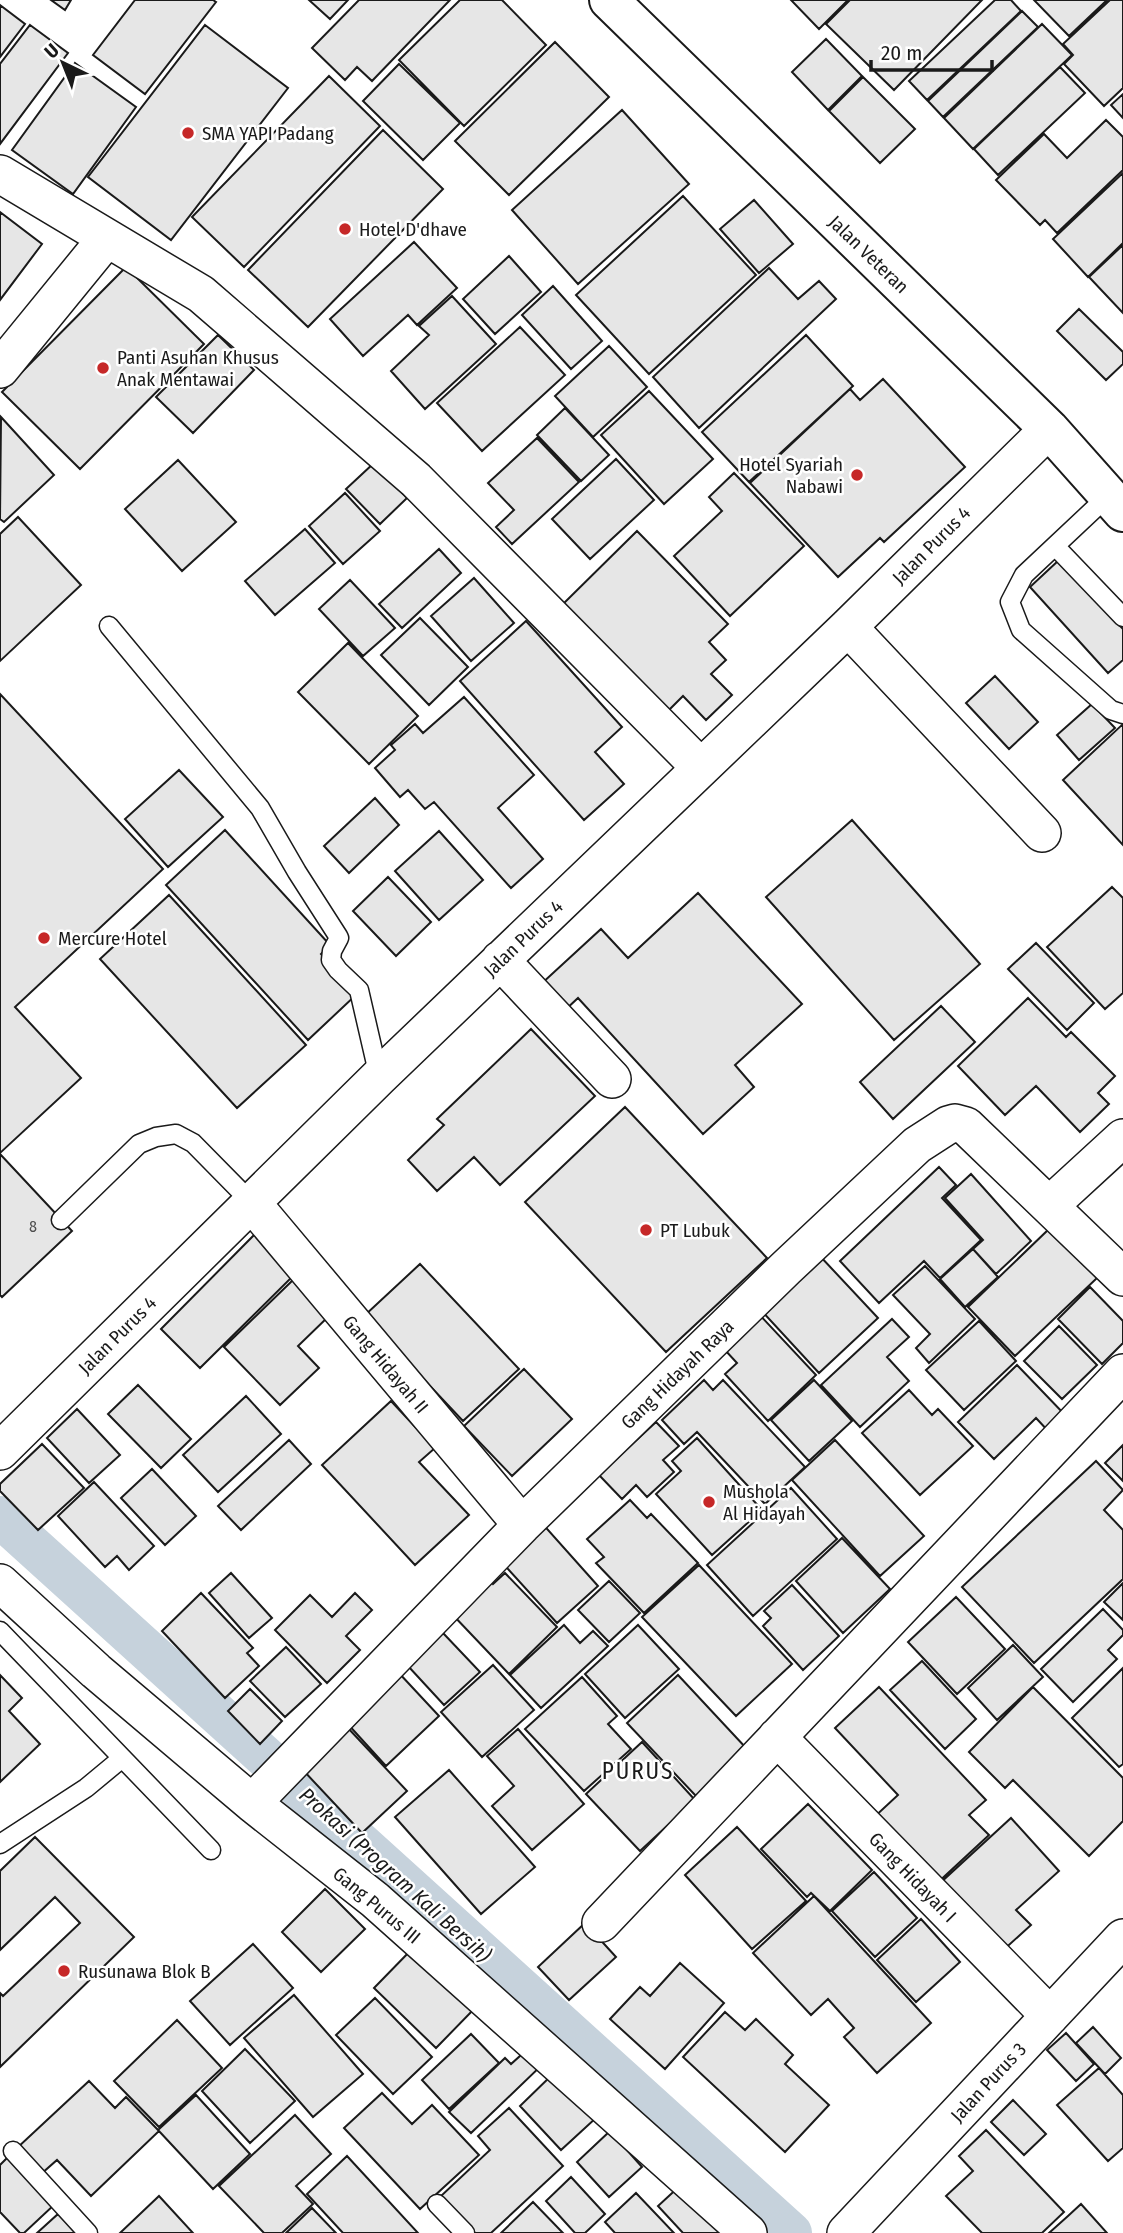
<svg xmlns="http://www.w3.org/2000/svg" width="1123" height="2233" viewBox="0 0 1123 2233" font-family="'Fira Sans Condensed',sans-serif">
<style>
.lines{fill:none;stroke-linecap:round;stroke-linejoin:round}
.canal{stroke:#c6d2dc;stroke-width:42}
.building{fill:#e6e6e6;stroke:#1a1a1a;stroke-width:2}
.lane-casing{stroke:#1a1a1a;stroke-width:21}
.street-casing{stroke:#1a1a1a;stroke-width:40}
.primary-casing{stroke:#1a1a1a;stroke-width:42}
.lane{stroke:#fff;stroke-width:18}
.street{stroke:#fff;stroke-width:37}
.primary{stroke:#fff;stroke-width:38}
.poi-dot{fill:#c62828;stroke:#fff;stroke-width:2.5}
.labels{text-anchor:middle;stroke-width:5;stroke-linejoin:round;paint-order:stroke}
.number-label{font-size:16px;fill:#4d4d4d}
.poi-label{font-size:19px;fill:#1a1a1a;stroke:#fff;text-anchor:start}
.street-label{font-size:19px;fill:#1a1a1a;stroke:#fff}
.water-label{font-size:21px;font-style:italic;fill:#1a1a1a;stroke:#fff}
.quarter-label{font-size:23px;letter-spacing:2px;fill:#1a1a1a;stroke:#fff}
</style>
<rect width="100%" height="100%" fill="#fff"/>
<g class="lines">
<path class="canal" d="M0,1517l791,716"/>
</g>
<path class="building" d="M51,0h20l-6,10z
M135,0h78l3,2 -71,92 -52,-39z
M309,0h39l-18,19z
M359,0h91l-78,81 -15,-14 -12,13 -33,-32z
M460,0h42l44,45 -82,81 -65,-66z
M791,0h57l-29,29z
M850,0h132l-88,90 -68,-66z
M995,0h16l10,11 -94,89 -18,-19z
M1034,0h73l-38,36z
M1110,0h13v88l-19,18 -40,-42 9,-9 -10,-11z
M0,5l25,19 -25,33z
M1022,11l16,16 -95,90 -15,-16z
M1042,24l30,31 -99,94 -29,-31z
M30,25l38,28 -68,91v-80z
M205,25l83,63 -117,152 -83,-63z
M826,39l36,37 -34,34 -36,-38z
M555,42l54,55 -100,98 -54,-54z
M75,63l61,44 -63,87 -61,-44z
M399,64l61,59 -37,37 -60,-59z
M1060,67l25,26 -87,82 -24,-26z
M329,76l51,50 -136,141 -52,-50z
M863,77l52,52 -35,34 -51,-52z
M1123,94v24l-12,-13z
M622,110l67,74 -111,100 -66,-74z
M1106,120l17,17v33l-66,63 -12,-13 -5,5 -44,-45 48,-46 23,24z
M383,130l60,59 -135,138 -60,-57z
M1123,173v70l-35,34 -35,-38z
M683,196l73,79 -107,99 -73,-79z
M754,200l39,44 -34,29 -39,-44z
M0,212l42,32 -42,56z
M414,242l43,46 -40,37 -9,-10 -45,41 -33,-37z
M1123,245v68l-34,-36z
M509,256l32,36 -46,42 -32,-35z
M126,267l78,77 -124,125 -78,-77z
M769,268l29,31 21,-18 17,18 -137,129 -46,-51z
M553,286l49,55 -31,28 -49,-54z
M452,296l44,48 -71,65 -34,-38 38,-36 -10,-9z
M1079,309l44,43v12l-17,16 -49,-49z
M520,327l45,48 -83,76 -45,-48z
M218,335l36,35 -61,63 -37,-36z
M806,335l47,51 -104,96 -47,-50z
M609,346l38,41 -54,50 -38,-41z
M883,379l82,88 -81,75 -4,-4 -42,39 -88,-94 100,-94 10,11z
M649,391l64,68 -49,45 -63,-69z
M565,408l44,47 -28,26 -44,-46z
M1,417l53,58 -50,47 -4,-3z
M537,438l42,44 -67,62 -16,-17 18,-17 -26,-27z
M616,459l38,41 -64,59 -38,-40z
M178,460l58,62 -54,49 -57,-62z
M374,463l33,35 -27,26 -34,-35z
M734,473l70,73 -74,70 -56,-60 48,-45 -13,-14z
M345,493l35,38 -37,33 -34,-38z
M18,517l63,68 -81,76v-127z
M305,529l30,34 -60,52 -30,-34z
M637,531l91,93 -19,18 17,18 -15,14 21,21 -26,25 -23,-24 -19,19 -104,-108z
M439,549l22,24 -59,55 -23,-24z
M1059,560l64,69v31l-15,13 -78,-86z
M474,578l40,45 -43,38 -40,-45z
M350,580l45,48 -32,28 -44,-47z
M420,618l48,49 -39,38 -48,-50z
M526,621l96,106 -27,25 29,32 -40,36 -124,-139z
M348,643l70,73 -49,48 -71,-72z
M995,676l43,46 -29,27 -43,-46z
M0,694l163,175 -148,138 66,71 -81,75z
M464,697l70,78 -36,33 45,51 -32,29 -77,-86 -9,7 -17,-19 -8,7 -25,-29 20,-18 -4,-5 24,-21 8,9z
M1092,704l23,24 -36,32 -22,-25z
M1123,724v121l-60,-65z
M179,770l44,47 -55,50 -43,-48z
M375,798l24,27 -50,48 -25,-27z
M852,820l128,144 -86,76 -128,-143z
M225,830l105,115 -9,9 37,39 -50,47 -142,-155z
M439,831l44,49 -44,40 -44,-49z
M388,877l43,45 -35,34 -43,-45z
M1112,887l11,11v95l-18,16 -58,-62z
M698,893l104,111 -67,61 19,22 -51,47 -125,-136 -14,13 -24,-26 61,-56 27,29z
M169,895l137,150 -69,63 -137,-149z
M1036,943l58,60 -27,27 -59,-61z
M1028,998l38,39 5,-5 44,44 -17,17 11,11 -29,28 -44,-46 -31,29 -47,-49z
M941,1006l34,36 -82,77 -33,-37z
M531,1029l64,67 -95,89 -26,-28 -37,34 -29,-31 36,-35 -7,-6z
M625,1107l142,151 -101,94 -141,-150z
M0,1154l72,77 -70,66 -2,-2z
M939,1167l17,18 -14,13 39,42 -41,38 -16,-17 -45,42 -39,-42z
M971,1174l60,67 -35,33 -23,-25 10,-9 -38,-42z
M1050,1228l47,50 -82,78 -47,-49z
M260,1229l40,40 -100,99 -39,-39z
M973,1249l25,28 -33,30 -25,-28z
M819,1255l59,63 -59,55 -59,-64z
M420,1264l99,105 -56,52 -99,-105z
M925,1266l50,53 -46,44 -13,-15 14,-14 -37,-39z
M294,1279l35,37 -31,30 21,22 -39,37 -56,-58z
M1090,1287l33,34v22l-21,21 -44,-45z
M756,1311l60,64 -48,46 -43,-47 12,-11 -13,-14z
M892,1319l17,18 -22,20 22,24 -49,46 -39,-42z
M979,1321l37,40 -52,49 -38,-40z
M1059,1326l38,39 -35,34 -38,-38z
M1017,1365l50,52 -17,16 -14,-15 -42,41 -36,-37z
M524,1369l48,50 -60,57 -48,-50z
M704,1380l9,10 10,-10 82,87 -40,37 -68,-72 -13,12 -22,-24z
M814,1380l38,41 -43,40 -38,-41z
M138,1385l53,54 -30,29 -53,-54z
M909,1390l23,25 6,-6 35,37 -53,49 -58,-62z
M246,1396l35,38 -63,58 -35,-37z
M391,1401l44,47 -16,14 50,53 -54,50 -93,-100z
M77,1409l43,46 -31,28 -42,-45z
M656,1422l23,24 -16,14 11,12 -27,25 -11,-12 -14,14 -23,-24z
M697,1438l65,72 -50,45 -56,-61 25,-23 -9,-10z
M289,1440l22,24 -70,66 -23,-24z
M835,1440l89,96 -44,40 -88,-96z
M42,1444l42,44 -46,42 -38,-39v-7z
M1123,1445v36l-18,-18z
M1096,1461l27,29 -19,20 19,20v49l-89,84 -72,-76z
M152,1469l44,47 -31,29 -44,-47z
M94,1482l60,64 -25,24 -12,-14 -12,11 -47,-51z
M791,1488l46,51 -84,77 -46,-51z
M630,1500l17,18 4,-4 47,49 -54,50 -48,-50 8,-6 -17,-18z
M540,1521l58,65 -41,37 -58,-64z
M842,1538l48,51 -47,44 -47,-52z
M699,1565l93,99 -56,52 -94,-99z
M231,1573l41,45 -23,20 -40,-45z
M505,1573l52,54 -48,47 -58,-61 37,-35 5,6z
M609,1581l31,32 -31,29 -31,-32z
M1123,1583v37l-19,-18z
M792,1585l47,51 -36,34 -40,-44 8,-8 -7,-7z
M201,1593l52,55 -6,5 12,13 -34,32 -63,-67z
M355,1593l17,17 -26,26 14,14 -33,33 -52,-53 35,-35 22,22z
M956,1597l49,52 -48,45 -49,-52z
M1103,1609l20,21v5l-15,15 9,9 -44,43 -32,-33z
M564,1625l16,18 13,-12 15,15 -67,62 -31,-33z
M638,1625l41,44 -54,49 -40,-44z
M443,1633l37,39 -36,33 -36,-39z
M1013,1645l30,32 -46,43 -29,-32z
M286,1647l35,37 -36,33 -35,-36z
M922,1661l54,58 -31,30 -55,-59z
M493,1665l41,45 -52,47 -41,-45z
M1123,1668v96l-4,3 -47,-49z
M398,1672l41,44 -53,50 -41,-45z
M0,1675l22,23 -13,13 31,33 -40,38z
M678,1675l69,74 -51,47 -69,-73z
M582,1677l35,39 -9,8 23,25 -47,42 -59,-62z
M879,1687l107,113 -17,15 20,20 -55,51 -63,-66 27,-25 -63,-67z
M1033,1687l90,91v43l-34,35 -76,-76 -8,8 -36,-36z
M250,1689l32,32 -22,23 -32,-33z
M347,1727l60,64 -45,42 -60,-64z
M518,1729l66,75 -52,46 -40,-44 22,-20 -27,-30z
M642,1742l53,58 -55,51 -54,-57z
M449,1770l86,97 -54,47 -86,-97z
M808,1804l64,66 -42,41 -19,-18 -4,4 -46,-48z
M1011,1818l48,53 -43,39 15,15 -31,28 -62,-68z
M737,1827l69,74 -54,48 -67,-74z
M35,1837l99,100 -134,130v-74l3,3 77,-73 -25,-26 -55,53v-79z
M874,1872l43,46 -42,39 -43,-46z
M325,1889l40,40 -44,43 -39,-40z
M814,1896l117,127 -54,50 -33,-36 10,-9 -26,-29 -17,16 -58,-62z
M921,1919l39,43 -44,40 -39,-42z
M585,1923l31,34 -47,43 -31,-33z
M253,1944l40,44 -63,57 -40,-44z
M415,1946l62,60 -41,42 -62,-60z
M680,1963l44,40 -59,66 -55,-50 30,-32 10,9z
M294,1995l69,79 -50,43 -69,-79z
M375,1998l57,59 -39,37 -57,-59z
M725,2012l20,18 11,-11 37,36 -8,9 44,41 -44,47 -102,-95z
M177,2020l45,48 -63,59 -45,-46z
M1093,2027l28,31 -16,16 -29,-31z
M1066,2033l28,31 -18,17 -29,-31z
M471,2034l28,29 -50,46 -27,-29z
M530,2047l14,16 -73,70 -22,-21 56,-54 6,6z
M245,2049l50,52 -45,42 -48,-52z
M1099,2068l24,27v53l-15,13 -51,-56z
M555,2072l42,45 -36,33 -41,-44z
M89,2081l26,27 11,-11 33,34 -68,65 -34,-36 -16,14 -24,-26z
M382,2093l30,31 20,-19 47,50 -59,54 -76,-81z
M196,2095l54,59 -37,35 -55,-59z
M1013,2100l33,34 -22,21 -33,-33z
M509,2108l54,58 -72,67h-16l-34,-37 49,-46 -12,-14z
M295,2115l36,39 -35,32 17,18 -31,29h-18l-45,-47z
M986,2130l78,82 -22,21h-60l-36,-37 27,-25 -14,-15z
M610,2131l32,36 -33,30 -32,-35z
M10,2155l45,49 -31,29h-4l-20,-21v-47z
M347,2156l71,77h-75l-36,-39z
M571,2177l34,37 -20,19h-10l-29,-32z
M683,2183l47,50h-47l-25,-27z
M636,2193l38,40h-59l-10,-11z
M159,2196l34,37h-73z
M533,2202l30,31h-62z
M1081,2204l26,29h-58l19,-17z
M312,2208l24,25h-50z
M58,2214l19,19h-40z"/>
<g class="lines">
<defs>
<path id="lane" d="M1108,496l-84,79 -14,27 11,28 90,80 12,4
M1055,546l68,71
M109,626l151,182 37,64 41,64 1,2 -7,13 -1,9 7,10 21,20 20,87
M61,1220l78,-76 17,-7 20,-3 17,9 58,59
M0,1631l211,219
M0,1844l86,-56 35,-29
M13,2151l75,82
M437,2204l28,29"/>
<path id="street" d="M0,174l201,120 215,186 284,287
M0,369l107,-131
M848,627l194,206
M500,960l112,119
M251,1202l271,323
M1050,1205l73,-67
M0,1451l379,-374 469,-450 201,-198
M0,1583l96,88 156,132 123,97 373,333
M777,1737l273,279
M252,1803l270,-278 264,-257 131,-123 31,-20 7,-2 11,3 157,151
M601,1923l522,-550
M846,2233l277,-295"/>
<path id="primary" d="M609,0l440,429 74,83"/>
</defs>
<use href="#lane" class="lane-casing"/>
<use href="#street" class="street-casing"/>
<use href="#primary" class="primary-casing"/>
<use href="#lane" class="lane"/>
<use href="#street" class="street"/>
<use href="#primary" class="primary"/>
</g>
<g class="poi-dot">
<circle cx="188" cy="133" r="7"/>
<circle cx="345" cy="229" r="7"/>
<circle cx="103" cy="368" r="7"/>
<circle cx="857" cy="475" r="7"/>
<circle cx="44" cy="938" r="7"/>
<circle cx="646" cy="1230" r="7"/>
<circle cx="709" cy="1502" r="7"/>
<circle cx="64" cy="1971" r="7"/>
</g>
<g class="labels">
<g class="number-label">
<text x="33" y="1232">8</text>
</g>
<g class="poi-label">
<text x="202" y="140">SMA YAPI Padang</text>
<text x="359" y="236">Hotel D'dhave</text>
<text x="117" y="364">Panti Asuhan Khusus<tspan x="117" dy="22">Anak Mentawai</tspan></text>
<text x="843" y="471" text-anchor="end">Hotel Syariah<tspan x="843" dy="22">Nabawi</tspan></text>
<text x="58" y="945">Mercure Hotel</text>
<text x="660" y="1237">PT Lubuk</text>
<text x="723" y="1498">Mushola<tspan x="723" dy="22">Al Hidayah</tspan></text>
<text x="78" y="1978">Rusunawa Blok B</text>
</g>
<g class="street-label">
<text transform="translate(869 254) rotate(44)" y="7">Jalan Veteran</text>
<text transform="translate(931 545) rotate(-45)" y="7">Jalan Purus 4</text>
<text transform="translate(523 938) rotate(-44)" y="7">Jalan Purus 4</text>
<text transform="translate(117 1335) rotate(-45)" y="7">Jalan Purus 4</text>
<text transform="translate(386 1364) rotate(50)" y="7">Gang Hidayah II</text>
<text transform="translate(677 1374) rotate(-44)" y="7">Gang Hidayah Raya</text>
<text transform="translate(913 1877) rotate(46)" y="7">Gang Hidayah I</text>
<text transform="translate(377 1905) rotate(40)" y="7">Gang Purus III</text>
<text transform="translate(988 2082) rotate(-47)" y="7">Jalan Purus 3</text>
</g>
<g class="water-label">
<text transform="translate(395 1875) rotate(42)" y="7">Prokasi (Program Kali Bersih)</text>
</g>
<g class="quarter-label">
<text x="638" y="1779">PURUS</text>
</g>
</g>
<g transform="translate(63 63) rotate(317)" stroke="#ffffff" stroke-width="5" paint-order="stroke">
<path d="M0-5L12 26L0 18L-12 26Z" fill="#1a1a1a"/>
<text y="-10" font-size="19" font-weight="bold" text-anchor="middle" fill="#1a1a1a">U</text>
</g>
<path d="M871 60v10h121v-10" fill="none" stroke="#1a1a1a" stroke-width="3.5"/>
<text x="881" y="60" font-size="21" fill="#1a1a1a" stroke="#ffffff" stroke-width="5" paint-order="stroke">20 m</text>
</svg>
